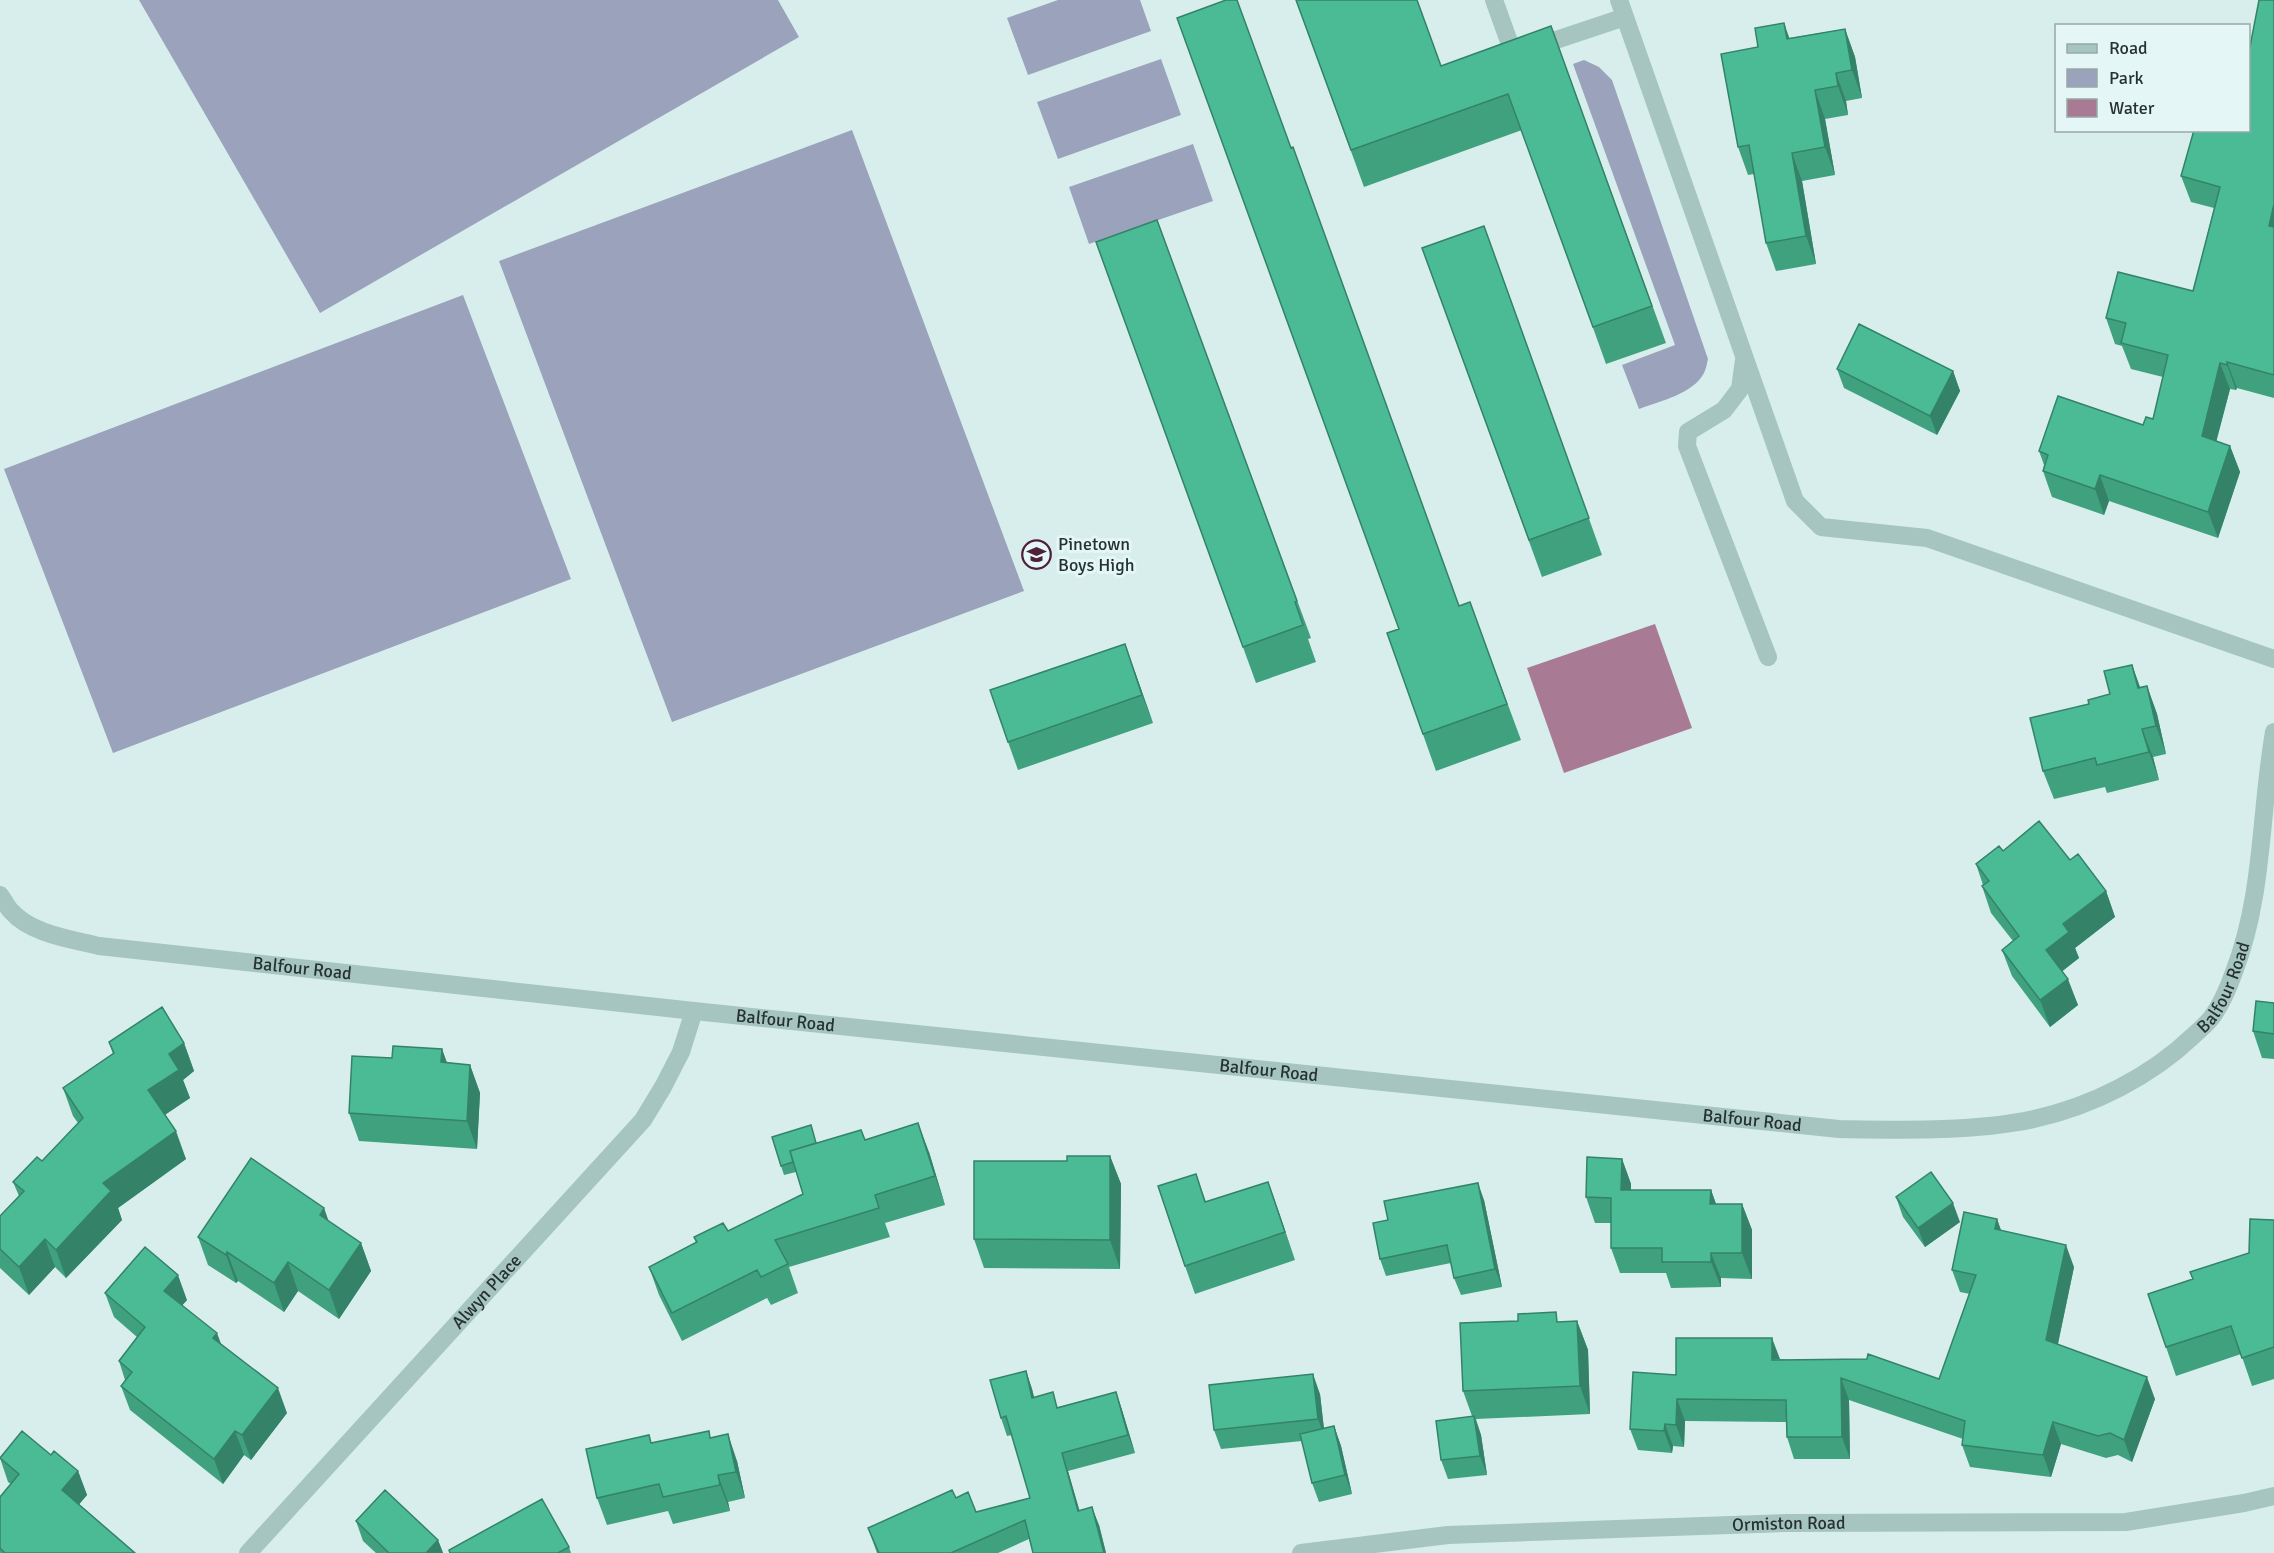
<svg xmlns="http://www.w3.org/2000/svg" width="2274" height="1553" viewBox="0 0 2274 1553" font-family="Signika,sans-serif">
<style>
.green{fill:#9aa2bc}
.water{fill:#a97a93}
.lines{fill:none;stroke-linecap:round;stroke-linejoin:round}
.lane{stroke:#a6c5c1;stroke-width:18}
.street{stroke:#a6c5c1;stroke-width:18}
.wall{fill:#40a17f}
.shaded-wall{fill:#348368}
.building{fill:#4abb94;stroke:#348368;stroke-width:1.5}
.labels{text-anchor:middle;stroke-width:6;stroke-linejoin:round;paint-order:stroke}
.poi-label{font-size:18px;fill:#26322f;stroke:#e4f7f6;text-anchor:start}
.street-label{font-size:18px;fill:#26322f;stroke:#e4f7f6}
</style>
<rect width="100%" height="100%" fill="#d8eeed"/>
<path class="green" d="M139,0h639l21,37 -479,276z
M1058,0h82l11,31 -123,44 -21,-57z
M1161,59l20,56 -123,44 -21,-57z
M1584,60l15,7 13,13 96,279c-1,4 -2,10 -4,14 -11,21 -44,28 -65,36l-17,-44 53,-20 -102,-281z
M852,130l172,461 -352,131 -173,-461z
M1193,144l20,57 -124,43 -20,-57z
M463,295l108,284 -458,174 -109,-284z"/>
<path class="water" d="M1655,624l37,104 -128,45 -37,-105z"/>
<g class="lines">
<path class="lane" d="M1494,0l18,50 11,1 102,-34
M1619,0l176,501 26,26 106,11 347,121
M1744,360l-4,29 -16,21 -36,22 -1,14 81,211"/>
<g class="street">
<path id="s1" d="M0,895c4,5 7,12 11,16 20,23 60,28 88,35l595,65 1145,118c63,1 134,3 195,-10 58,-13 116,-42 159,-83 6,-6 14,-12 19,-19 9,-12 17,-31 22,-45 30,-77 26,-161 40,-240"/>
<path id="s2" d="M248,1553l395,-433 20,-33 18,-35 13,-41"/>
<path id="s3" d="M1301,1553l147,-18 340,-12 338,-1 118,-19 30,-7"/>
</g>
</g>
<path class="wall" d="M1296,0l145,66 110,-40 115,317 -60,21 -84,-234 -158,57z
M2274,0v398l-37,-10 -1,2 -6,-1 -14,52 14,5 10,26 -22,66 -109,-37 -5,14 -52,-18 -9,-26 1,-6 -5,-14 104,-26 10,-6 10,-42 -32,-8 -9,-23 -7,-2 -9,-26 87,-27 21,-83 -23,-6 -10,-26 68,-124z
M1845,29l10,28 7,41 -16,3 2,14 -23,4 10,56 -33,6 14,83 -40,7 -10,-28 -12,-69 -6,1 -10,-28 20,-100 31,-9z
M1157,220l154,418 -3,1 8,23 -60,21 -160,-441z
M1484,226l118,329 -60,22 -120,-329z
M1837,369l116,2 7,20 -23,44 -93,-47z
M1470,602l51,138 -85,31 -49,-138z
M2132,665l8,22 7,-1 10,28 9,40 -13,3 6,23 -52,13 -2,-6 -51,12 -11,-28 46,-67 21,-10z
M1135,672l18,51 -135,47 -10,-28z
M2003,851l67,9 36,31 9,26 -40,31 4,10 -17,13 16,34 -28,22 -38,-51 -10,-26 11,-9 -22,-28 -9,-27 1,-1 -7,-21z
M2274,1003v56l-12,-1 -9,-27z
M109,1042l75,1 10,28 -11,9 7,18 -25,16 21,45 -68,49 4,12 -56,58 -11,-11 -26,28 -29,-27v-52l19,-20 -6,-14 29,-21 36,-38 -5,-7 -10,-28 50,-34z
M442,1049l5,14 23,2 10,28 -3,56 -118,-8 -10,-28 43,-55z
M865,1140l64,12 16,53 -60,18 5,14 -101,30 9,26 -27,12 -4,-7 -85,43 -23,-46 -10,-28 47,-24 -2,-6 34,-6 75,-37 -7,-22 -12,3 -3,-9 36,-23z
M1110,1156l11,28 -1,85 -136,-1 -10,-29 93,-78z
M1622,1159l9,25v6h80l5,14h26l10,26v49l-31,-1v9l-50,1 -5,-15h-46l-9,-25v-25h-16l-9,-26z
M1196,1174l10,28 62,-20 27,78 -100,34 -10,-28z
M1896,1197l64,25 -35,25 -22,-30z
M1484,1200l18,87 -41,8 -7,-17 -3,-15 -65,13 -6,-17 8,-39z
M324,1208l4,13 33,22 10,28 -32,48 -41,-28 -14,21 -46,-31 -2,2 -28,-18 -10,-28z
M1997,1219l4,12 73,36 -16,77 97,55 -23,63 -14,-7 -12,3 -45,-14 -10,33 -81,-10 -8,-22 1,-6 -114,-39 1,59h-56l-7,-22 -1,-15 -101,-1 -1,26 -11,-1 -1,7 -34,-3 -8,-21 46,-54 104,-16 159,20 31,-85 -10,-2 -8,-22z
M2274,1220v159l-22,7 -11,-32 -65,22 -10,-29 27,-68 56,-26z
M105,1293l82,7 -5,5 39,39 66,69 -36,47 -7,-5 -21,29 -93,-74 -9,-24 4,-6 -6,-19 18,-24 -23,-20z
M1577,1321l11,29 2,64 -114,5 5,16 6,40 -39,4 -7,-19 31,-44 -9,-25 97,-69z
M1026,1371l6,18 2,9 24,9 58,-15 6,18 13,43 -67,18 11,40 20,14 7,28h-73l-4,-14 -31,14h-121l-9,-25 88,-30 20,14 54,-14 -18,-63 -5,1 -6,-18z
M1320,1394l4,35 10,-3 7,20 11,48 -33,8 -7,-19 -10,-42 -81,8 -7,-19z
M711,1438l26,23 8,37 -17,4 2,9 -57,13 -5,-13 -61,14 -10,-27 55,-55z
M51,1455l27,16 9,24 -8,9 56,49h-135v-56l11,-13 -3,-2 -8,-24z
M356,1521l82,19 5,13h-67l-13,-12z
M569,1547l2,6h-121l-1,-3z"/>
<path class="shaded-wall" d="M1784,23l10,28 -7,-12z
M1845,29l10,28 7,41 -10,-28z
M1836,73l10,28 2,14 -10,-29z
M1815,90l10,29 10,56 -10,-28z
M1792,153l10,28 14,83 -10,-28z
M2274,204v36l-5,-14z
M2227,362l10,26 -1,2 -9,-25z
M2220,363l10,26 -19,73 -9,-26z
M1953,371l7,20 -23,44 -7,-19z
M2230,446l10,26 -22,66 -10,-26z
M2100,475l9,26 -5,14 -9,-26z
M1125,644l10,28 18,51 -11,-28z
M2132,665l10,28 -4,-5z
M2147,686l10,28 9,40 -10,-28z
M2142,729l11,28 6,23 -10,-28z
M2106,891l9,26 -40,31 4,10 -24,19 -9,-27 17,-26z
M2068,979l10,26 -28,22 -10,-27z
M184,1043l10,28 -11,9 7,18 -31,21 -11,-29 21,-36z
M442,1049l10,28 -11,-15z
M470,1065l10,28 -3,56 -10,-28z
M918,1123l11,29 16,53 -10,-29z
M176,1131l10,28 -68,49 4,12 -56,58 -10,-28 47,-67z
M1110,1156l11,28 -1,85 -10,-29z
M1622,1159l9,25 -1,32 -9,-26z
M1268,1182l10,28 17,50 -10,-28z
M1478,1183l6,17 18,87 -7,-18z
M1711,1190l9,25 -10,-11z
M1953,1203l7,19 -35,25 -7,-19z
M1742,1204l10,26v49l-10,-26z
M324,1208l10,28 -14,-21z
M1997,1219l8,22 -10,-12z
M45,1239l10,28 -26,28 -10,-28z
M361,1243l10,28 -32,48 -10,-29z
M2066,1245l8,22 -20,95 -8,-22z
M227,1252l11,29 -2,2 -10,-28z
M1711,1253l10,25v9l-10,-25z
M288,1262l10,29 -14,21 -10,-29z
M178,1275l9,25 -14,16 -9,-25z
M1577,1321l11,29 2,64 -10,-28z
M217,1333l9,24 -13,-19z
M1772,1338l8,21 -8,1z
M1026,1371l6,18 7,27 -7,-18z
M1313,1374l7,20 5,44 -7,-19z
M2147,1377l8,22 -23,63 -8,-22z
M1841,1378l8,22 1,59 -8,-22z
M278,1388l9,25 -36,47 -9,-25z
M1116,1392l6,18 13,43 -7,-18z
M1677,1399l8,22 -1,26 -8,-22z
M1474,1416l7,19 6,40 -7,-19z
M2053,1422l8,22 -10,33 -8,-22z
M1665,1424l8,22 -1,7 -8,-22z
M1334,1426l7,20 11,48 -7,-19z
M235,1431l9,24 -21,29 -9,-25z
M728,1434l9,27 8,37 -9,-26z
M1062,1453l6,18 17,58 -7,-18z
M78,1471l9,24 -16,19 -9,-24z
M718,1475l10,27 2,9 -10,-26z
M1092,1507l7,18 7,28h-2z
M438,1540l5,13h-17z"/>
<path class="building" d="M1226,0h11l54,148 2,-1 166,459 11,-4 37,102 -84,30 -36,-101 12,-4 -222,-611z
M1296,0h121l24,66 110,-40 101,280 -59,21 -85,-233 -157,56z
M2259,0h15v204l-5,22 5,1v148l-47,-13v3l-7,-2 -18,73 28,10 -22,66 -108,-37 -5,14 -52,-18 5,-16 -9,-4 19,-55 85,29 3,-8 7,2 15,-64 -47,-12 5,-20 -20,-5 12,-46 75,19 27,-104 -39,-11 13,-46h54v-78h1z
M1784,23l3,16 58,-10 7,41 -16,3 2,13 -23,4 10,57 -33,6 14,83 -40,7 -17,-98 -11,2 -17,-93 37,-7 -3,-19z
M1157,220l140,381 -2,1 8,23 -60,22 -147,-405z
M1484,226l105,292 -60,22 -107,-292z
M1859,324l94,47 -23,45 -93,-47z
M1125,644l17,51 -134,47 -18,-52z
M2132,665l6,23 9,-2 9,40 -14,3 7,23 -52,13 -2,-7 -52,13 -13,-53 59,-14 -1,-4 22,-6 -6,-23z
M2039,821l31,39 8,-6 28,37 -43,33 6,8 -23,18 22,29 -28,21 -38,-50 17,-14 -37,-50 7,-5 -13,-17 23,-18 4,5z
M2256,1001l18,2v31l-21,-3z
M162,1007l22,36 -15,11 10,16 -31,20 28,41 -73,52 8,8 -55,59 -11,-11 -26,28 -19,-18v-33l24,-25 -11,-9 24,-25 5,4 41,-43 -20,-30 51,-35 -5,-11z
M393,1046l49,3 -1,13 29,3 -3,56 -118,-8 3,-57 40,2z
M918,1123l17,53 -60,19 4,13 -104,32 13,24 -27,13 -4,-7 -85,43 -23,-46 48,-25 -3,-5 29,-14 5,8 75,-37 -13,-43 71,-21 4,10z
M811,1125l5,18 -26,8 3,11 -12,4 -9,-29z
M1067,1156h43v84l-136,-1v-78h93z
M1587,1157l35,2 -1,31h90l-1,14h32v49h-31v9h-49v-14h-51v-50l-25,-1z
M251,1158l73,50 -4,7 41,28 -32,47 -41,-28 -14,21 -47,-31 -1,3 -28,-18z
M1931,1172l22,31 -35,25 -22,-31z
M1196,1174l9,28 63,-20 17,50 -100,34 -27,-80z
M1478,1183l17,86 -41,9 -7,-33 -67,14 -7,-36 15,-3 -4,-19z
M1964,1212l33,7 -2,10 71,16 -20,95 101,37 -23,63 -14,-7 -12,3 -45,-14 -10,33 -81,-10 3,-24 -124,-43 1,59h-55l-1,-37 -109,-1 -1,26 -11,-1 -1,7 -34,-2 3,-57 43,3v-37h96v22l95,-1 1,-5 71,25 37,-104 -24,-5z
M2250,1219l24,1v127l-32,11 -11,-32 -65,21 -18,-53 45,-15 -3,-7 59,-19z
M145,1247l33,28 -14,16 53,42 -4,5 65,50 -36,47 -7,-4 -21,28 -93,-73 11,-14 -13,-11 26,-34 -40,-34z
M1556,1312l1,10 20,-1 3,65 -117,5 -3,-68 58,-2v-7z
M1026,1371l6,27 21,-6 4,16 59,-16 12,43 -66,18 16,58 14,-4 12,46h-71l-8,-33 -74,33h-72l-11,-25 84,-38 4,8 12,-6 8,20 54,-14 -24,-82 -5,2 -11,-38z
M1313,1374l5,45 -104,11 -5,-45z
M1474,1416l6,40 -39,4 -5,-39z
M1334,1426l11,49 -33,8 -12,-49z
M22,1431l29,24 3,-4 24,20 -16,19 73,63h-130l-5,-5v-51l19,-23 -19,-16z
M709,1431l1,7 18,-4 8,38 -18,3 2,10 -57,12 -4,-13 -62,14 -11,-49 63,-14 2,8z
M385,1490l53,50 -12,13h-37l-33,-32z
M542,1499l27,48 -11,6h-108l-1,-3z"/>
<defs>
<symbol id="school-ring" viewBox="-11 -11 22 22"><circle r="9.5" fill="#e4f7f6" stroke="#4f2038" stroke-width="1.5"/><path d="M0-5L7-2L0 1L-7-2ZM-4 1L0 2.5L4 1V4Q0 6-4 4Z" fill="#4f2038"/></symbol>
</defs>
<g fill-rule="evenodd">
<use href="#school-ring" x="1020" y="538" width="33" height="33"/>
</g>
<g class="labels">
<g class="poi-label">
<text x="1058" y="550">Pinetown<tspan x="1058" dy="21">Boys High</tspan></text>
</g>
<g class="street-label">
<text dy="6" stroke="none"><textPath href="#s1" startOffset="320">Balfour Road</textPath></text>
<text dy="6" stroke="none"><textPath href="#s1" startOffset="2301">Balfour Road</textPath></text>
<text dy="6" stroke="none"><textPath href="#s1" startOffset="806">Balfour Road</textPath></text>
<text dy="6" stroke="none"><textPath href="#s1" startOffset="1292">Balfour Road</textPath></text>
<text dy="6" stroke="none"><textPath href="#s1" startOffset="1778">Balfour Road</textPath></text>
<text dy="6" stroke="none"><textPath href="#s2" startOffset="354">Alwyn Place</textPath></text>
<text dy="6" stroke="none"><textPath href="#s3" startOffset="489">Ormiston Road</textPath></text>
</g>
</g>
<rect x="2055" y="24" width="195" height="108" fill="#e4f7f6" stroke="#98a8a6" stroke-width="1.5"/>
<rect x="2067" y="44" width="30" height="9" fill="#a6c5c1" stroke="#98a8a6" stroke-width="1.5"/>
<text x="2109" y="54" font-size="18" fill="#26322f">Road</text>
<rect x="2067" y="69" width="30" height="18" fill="#9aa2bc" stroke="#98a8a6" stroke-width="1.5"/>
<text x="2109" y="84" font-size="18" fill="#26322f">Park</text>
<rect x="2067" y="99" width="30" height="18" fill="#a97a93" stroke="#98a8a6" stroke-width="1.5"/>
<text x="2109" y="114" font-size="18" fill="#26322f">Water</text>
</svg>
